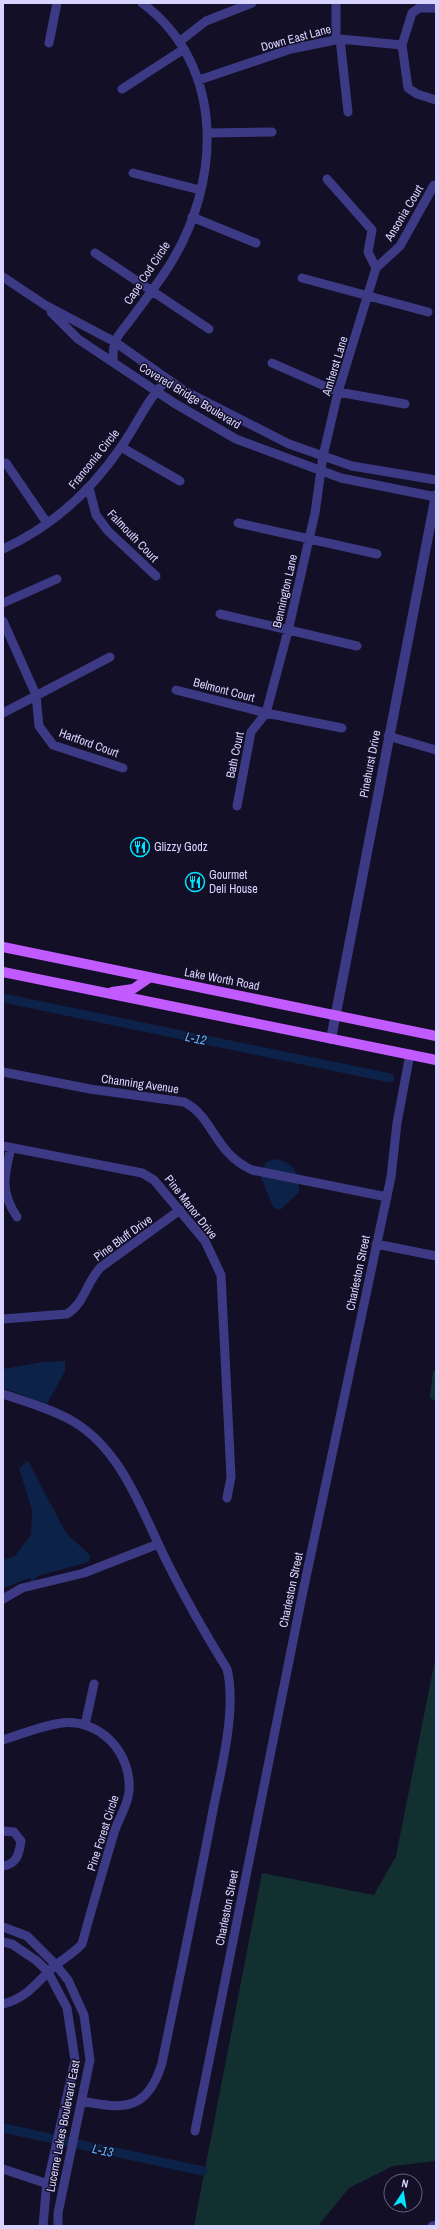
<svg xmlns="http://www.w3.org/2000/svg" width="439" height="2229" viewBox="0 0 439 2229" font-family="'Archivo Narrow',sans-serif">
<style>
.green{fill:#12302f}
.water{fill:#0c2248}
.lines{fill:none;stroke-linecap:round;stroke-linejoin:round}
.canal{stroke:#0c2248;stroke-width:9}
.minor{stroke:#3d3a85;stroke-width:9}
.tertiary{stroke:#3d3a85;stroke-width:10}
.primary{stroke:#c25bff;stroke-width:10}
.labels{text-anchor:middle;stroke-width:3;stroke-linejoin:round;paint-order:stroke}
.street-label{font-size:12px;fill:#d9d4ff;stroke:#130f26}
.poi-label{font-size:12px;fill:#d9d4ff;stroke:#130f26;text-anchor:start}
.water-label{font-size:13px;font-style:italic;fill:#62b6ff;stroke:#130f26}
</style>
<rect width="100%" height="100%" fill="#130f26"/>
<path class="green" d="M436,1370v31l-6,-3 3,-27z
M436,1655v506l-43,5 -44,22 -31,38h-124l68,-353 112,22 22,-39z"/>
<path class="water" d="M276,1159c18,3 24,16 23,33l-19,18 -7,-3 -13,-32 6,-13z
M65,1361v10l-18,33 -44,-16v-19l40,-7z
M28,1461l38,72 24,22 -1,7 -51,14 -6,6 -2,-4 -27,10v-28l11,-3 17,-22 1,-25 -13,-42z"/>
<g class="lines">
<path class="canal" d="M3,998l387,80
M3,2128l200,43"/>
<path class="minor" d="M336,3v36
M436,8h-17l-7,5 -10,32 6,43 9,6 19,6
M340,39l8,73
M179,42l27,-21 46,-18
M49,43l8,-40
M199,80l92,-31 49,-10 62,6
M122,89l62,-40
M208,133l64,-1
M133,173l67,17
M327,179l45,51 -4,22 8,16
M192,217l64,26
M95,253l114,76
M376,268l24,-22 34,-61
M3,277l42,28 70,37 68,48 106,54 63,22 84,14
M302,278l126,34
M51,312l27,27 96,64 62,36 105,39 95,19
M113,361c0,-6 0,-13 2,-19 2,-6 9,-14 13,-19 14,-19 29,-38 41,-57 52,-82 58,-200 -27,-263
M272,363l66,29 67,12
M121,447l59,34
M6,463l41,60
M89,488l7,27 12,16 48,45
M238,523l139,31
M3,549c48,-22 88,-58 118,-102 16,-22 26,-48 46,-67
M3,603l54,-24
M220,614l137,32
M3,621l33,74 3,31 14,19 70,23
M176,690l90,23 76,15
M3,713l107,-56
M388,736l48,14
M237,806l14,-74 15,-19 22,-82 27,-118 8,-57 15,-64 38,-124
M3,1072l87,17 94,13c30,15 30,51 68,68l135,27
M3,1146l139,27 12,7 51,61 16,34 10,202 -4,21
M11,1148c-7,28 -11,44 6,69
M376,1244l60,12
M3,1319l64,-5c18,-11 19,-32 34,-47l79,-57
M3,1394c23,8 49,15 71,28 50,30 69,93 94,142 18,36 38,71 59,105 10,40 -6,101 -14,141 -16,85 -34,169 -51,253 -14,47 -37,47 -80,38
M3,1599l19,-11 62,-15 74,-29
M85,1725l9,-41
M3,1740c19,-6 38,-14 58,-17 39,-5 71,30 68,68 -1,15 -11,28 -15,42 -11,37 -22,74 -32,111 -10,11 -23,17 -34,28 -14,14 -24,27 -45,32
M3,1831l11,1 7,9c-2,13 -4,23 -18,25
M3,1927l24,9 29,29 12,15 16,35 6,45 -32,153v13
M3,1942l9,2 25,17 11,11 19,36 8,52 -29,131 -3,35
M195,2131l107,-535 89,-419 6,-54 13,-69
M3,2169l45,15
M432,2226l4,-1"/>
<path class="tertiary" d="M331,1039l105,-544"/>
<path class="primary" d="M3,947l433,89
M3,972l433,88
M112,992l21,-3 16,-11"/>
</g>
<defs>
<symbol id="restaurant-ring" viewBox="-11 -11 22 22"><circle r="9.5" fill="#130f26" stroke="#00e5ff" stroke-width="1.5"/><path d="M-5-6h1v4h1v-4h1v4h1v-4h1v5L-1.5 .5V6h-2V.5L-5-1ZM5-6V6H3V1.5H1.5Q1.5-4 5-6Z" fill="#00e5ff"/></symbol>
</defs>
<g fill-rule="evenodd">
<use href="#restaurant-ring" x="129" y="836" width="22" height="22"/>
<use href="#restaurant-ring" x="184" y="871" width="22" height="22"/>
</g>
<g class="labels">
<g class="street-label">
<text transform="translate(296 38) rotate(-15)" y="4">Down East Lane</text>
<text transform="translate(404 213) rotate(-59)" y="4">Ansonia Court</text>
<text transform="translate(147 273) rotate(-56)" y="4">Cape Cod Circle</text>
<text transform="translate(335 366) rotate(-73)" y="4">Amherst Lane</text>
<text transform="translate(190 396) rotate(31)" y="4">Covered Bridge Boulevard</text>
<text transform="translate(94 459) rotate(-51)" y="4">Franconia Circle</text>
<text transform="translate(133 536) rotate(46)" y="4">Falmouth Court</text>
<text transform="translate(285 591) rotate(-77)" y="4">Bennington Lane</text>
<text transform="translate(224 690) rotate(15)" y="4">Belmont Court</text>
<text transform="translate(89 743) rotate(20)" y="4">Hartford Court</text>
<text transform="translate(235 755) rotate(-78)" y="4">Bath Court</text>
<text transform="translate(370 764) rotate(-79)" y="4">Pinehurst Drive</text>
<text transform="translate(222 979) rotate(11)" y="4">Lake Worth Road</text>
<text transform="translate(140 1084) rotate(8)" y="4">Channing Avenue</text>
<text transform="translate(191 1207) rotate(52)" y="4">Pine Manor Drive</text>
<text transform="translate(123 1238) rotate(-36)" y="4">Pine Bluff Drive</text>
<text transform="translate(358 1273) rotate(-78)" y="4">Charleston Street</text>
<text transform="translate(291 1590) rotate(-78)" y="4">Charleston Street</text>
<text transform="translate(103 1833) rotate(-72)" y="4">Pine Forest Circle</text>
<text transform="translate(227 1908) rotate(-79)" y="4">Charleston Street</text>
<text transform="translate(63 2126) rotate(-79)" y="4">Lucerne Lakes Boulevard East</text>
</g>
<g class="poi-label">
<text x="154" y="851">Glizzy Godz</text>
<text x="209" y="879">Gourmet<tspan x="209" dy="14">Deli House</tspan></text>
</g>
<g class="water-label">
<text transform="translate(196 1038) rotate(12)" y="5">L-12</text>
<text transform="translate(103 2150) rotate(12)" y="5">L-13</text>
</g>
</g>
<rect width="439" height="2229" fill="none" stroke="#d9d4ff" stroke-width="8"/>
<g transform="translate(403 2193) rotate(12)"><circle r="19" fill="#130f26" stroke="#625e7d"/>
<path d="M0-3L7 15L0 10L-7 15Z" fill="#00e5ff"/>
<text y="-6" font-size="11" font-weight="bold" text-anchor="middle" fill="#d9d4ff">N</text>
</g>
</svg>
